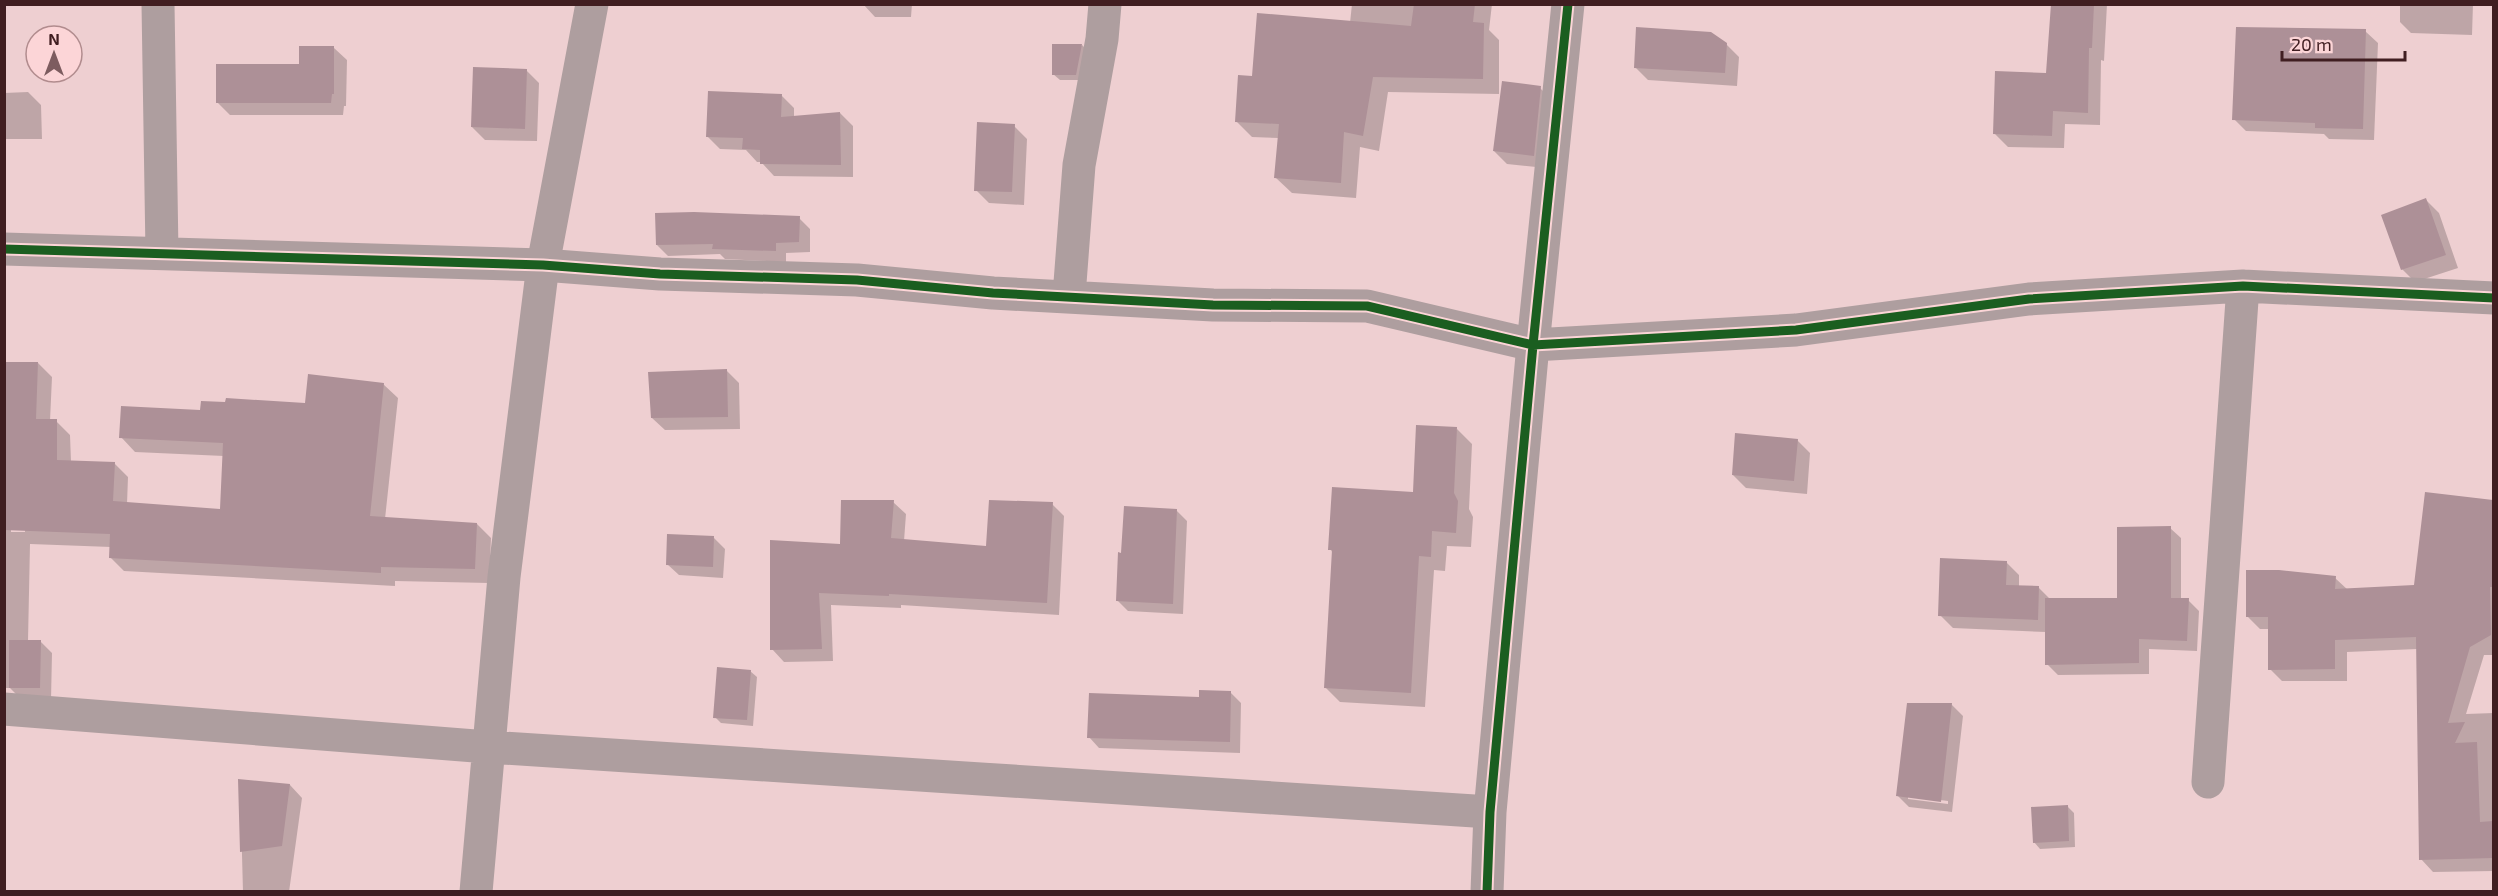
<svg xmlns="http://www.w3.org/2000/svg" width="2498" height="896" viewBox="0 0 2498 896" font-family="'Exo 2',sans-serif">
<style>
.shadow{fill:#0003;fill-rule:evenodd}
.building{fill:#ad9097}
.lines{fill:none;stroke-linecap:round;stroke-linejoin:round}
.minor{stroke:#ae9e9f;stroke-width:33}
.cycleway-casing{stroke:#fcd5d7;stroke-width:13}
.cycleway{stroke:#1b5e20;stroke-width:9}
</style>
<rect width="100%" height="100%" fill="#eecfd1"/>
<path class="shadow" d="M863,4h49l-1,13h-36z
M1352,4h140l-3,26 10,10v54l-111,-2 -9,59 -19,-4 -4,51 -64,-5 -16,-15 3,-40 -27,-1 -16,-16 17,-44 97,-54z
M2052,4h55l-3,57 -3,-1 -1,65 -35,-1 -1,24 -56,-1 -13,-13 52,-60z
M2400,4h73l-1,31 -61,-2 -11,-11z
M2365,31l13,12 -4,97 -45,-1 -5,-5 -78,-3 -12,-12z
M1726,44l13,13 -2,29 -89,-6 -13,-13z
M1082,45l6,6 -6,29h-22l-7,-6z
M334,48l13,12 -1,46h-2l-1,9h-113l-13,-13 83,-36z
M526,70l13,13 -2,58 -52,-1 -13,-13z
M1540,88l13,13 -7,67 -39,-4 -13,-13z
M28,92l13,13 1,34h-38v-46z
M781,95l13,13v9l46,-4 13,13v51l-79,-1 -13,-14h-4l-11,-12 -26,-1 -13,-13z
M1014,126l13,13 -3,66 -35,-2 -13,-13z
M2426,200l13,13 19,55 -43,14 -13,-13z
M799,218l11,11v23l-24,1v9l-61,-3 -5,-5 -52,2 -11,-11z
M38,363l14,14 -2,44h6l14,14 1,27 43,1 14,14 -1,27 94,6 3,-54 -89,-4 -14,-15 81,-26 104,-7 77,-20 15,14 -13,121 92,5 14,14 -2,45 -94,-2v5l-271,-15 -14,-14 1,-10 -81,-3 -2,97h12l12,12 -1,47h-29l-12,-12h-6v-214zM11,529l14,1v2h-14z
M726,370l13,13 1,46 -75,1 -13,-12z
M1457,429l15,15 -3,65 4,8 -2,30 -24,-1 -2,25 -11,-1 -9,137 -85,-5 -15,-15 8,-134 -3,-4 84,-55z
M1797,440l13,13 -3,41 -61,-6 -13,-13z
M2426,494l68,8v153h-10l-18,59 28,-1v158l-61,1 -12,-13 -4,-210 -70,3v29h-65l-12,-12v-40h-10l-12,-12 87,-39 13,12 67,-4z
M893,502l13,12 -2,27 83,6 65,-43 12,12 -5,99 -158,-10v3l-70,-3 2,56 -49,1 -12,-13 70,-104z
M1176,510l11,11 -4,93 -55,-3 -10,-10z
M2170,528l11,10v62h7l11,11 -2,40 -48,-2v25l-91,1 -11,-11 -1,-32 -93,-4 -13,-13 66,-53 13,13v12l20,1 12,12 68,-1z
M714,538l11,11 -2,29 -44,-3 -12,-11z
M750,671l7,6 -4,49 -32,-3 -6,-6z
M1230,692l11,11 -1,50 -141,-5 -10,-11 111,-39z
M1951,704l12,12 -11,96 -43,-5 -11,-11zM1908,796l40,5v3l-40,-5z
M240,781l50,4 12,13 -13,94h-46z
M2067,806l7,7 1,34 -35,2 -6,-7z"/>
<path class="building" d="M1414,4h61l-2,18 11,1 -1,56 -110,-2 -10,59 -19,-4 -3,51 -67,-5 5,-54 -44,-2 3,-47 14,1 5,-63 154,13z
M2051,4h43l-2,44h-3l-1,65 -35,-2 -1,25 -59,-2 2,-63 51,2z
M1636,27l75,5 16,11 -2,30 -91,-5z
M2236,27l130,2 -3,100 -48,-1v-5l-83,-3z
M1052,44h30l-6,31h-24z
M299,46h35v48h-2l-1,9h-115v-39h83z
M473,67l54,2 -2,60 -54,-2z
M1502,81l39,5 -7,70 -41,-5z
M708,91l74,3 -1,23 59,-5 1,53 -81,-1v-14l-18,-1 1,-11 -37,-1z
M977,122l38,2 -3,68 -38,-1z
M2426,198l20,57 -45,15 -20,-55z
M694,212l106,4 -1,26 -23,1v8l-64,-2 1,-5 -57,1 -1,-32z
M4,362h34l-2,57h21v41l58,2 -2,39 107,8 3,-66 -104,-5 2,-32 79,4 1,-9 24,1 1,-4 79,5 3,-29 76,9 -14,133 107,7 -2,46 -94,-2v6l-272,-15 1,-24 -106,-4z
M727,369l1,48 -77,1 -3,-46z
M1416,425l41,2 -3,66 4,8 -2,32 -24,-2 -1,26 -12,-1 -8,137 -87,-5 8,-138h-4l4,-63 81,5z
M1735,433l63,6 -4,42 -62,-6z
M2425,492l68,8v87h-3l1,48 -21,12 -22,76 17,-1 -10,21 22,-1 3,80 13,-1v37l-74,2 -3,-223 -81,3v29l-67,1v-53h-22v-47h33l57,6 -1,13 79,-4z
M841,500h53l-3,38 95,8 3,-46 64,2 -6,101 -158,-9v2l-70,-3 3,56 -52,1v-110l70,4z
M1124,506l53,3 -4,95 -57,-3 2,-49 3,1z
M2171,526v72h18l-2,43 -48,-2v24l-94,2v-67h72v-71z
M667,534l47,2 -1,31 -47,-2z
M1940,558l67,3 -1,24 33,1 -1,34 -100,-4z
M9,640h32l-1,48h-31z
M717,667l34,3 -4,50 -34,-2z
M1199,690l32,1 -1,51 -143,-4 2,-45 110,4z
M1907,703h45l-11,99 -45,-6z
M238,779l52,5 -8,62 -42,6z
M2068,805l1,36 -36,2 -2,-36z"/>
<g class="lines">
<path class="minor" d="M158,4l4,249
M4,249l539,16 117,9 197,6 136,13 220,12 154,1 166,39 35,-341
M1069,296l10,-131 23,-126 3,-35
M4,709l484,38 1002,65
M2208,782l35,-496
M476,892l28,-315 39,-312 49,-261
M1487,892l3,-80 43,-467 263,-15 233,-31 214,-13 251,12"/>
<defs>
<path id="cycleway" d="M4,249l539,16 117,9 197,6 136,13 220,12 154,1 166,39 35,-341
M1487,892l3,-80 43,-467 263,-15 233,-31 214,-13 251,12"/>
</defs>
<use href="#cycleway" class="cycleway-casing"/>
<use href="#cycleway" class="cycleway"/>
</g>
<rect width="2498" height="896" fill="none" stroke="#401e21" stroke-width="12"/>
<g transform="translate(54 54)"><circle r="28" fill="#fcd5d7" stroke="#b18c8e" stroke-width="1.5"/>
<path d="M0-4.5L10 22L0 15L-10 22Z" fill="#7d5c5f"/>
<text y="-9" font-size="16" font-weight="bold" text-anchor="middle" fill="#401e21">N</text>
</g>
<path d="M2282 51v9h123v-9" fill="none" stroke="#401e21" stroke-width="3"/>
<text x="2291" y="51" font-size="18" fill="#401e21" stroke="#fcd5d7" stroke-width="4.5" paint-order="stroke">20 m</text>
</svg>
